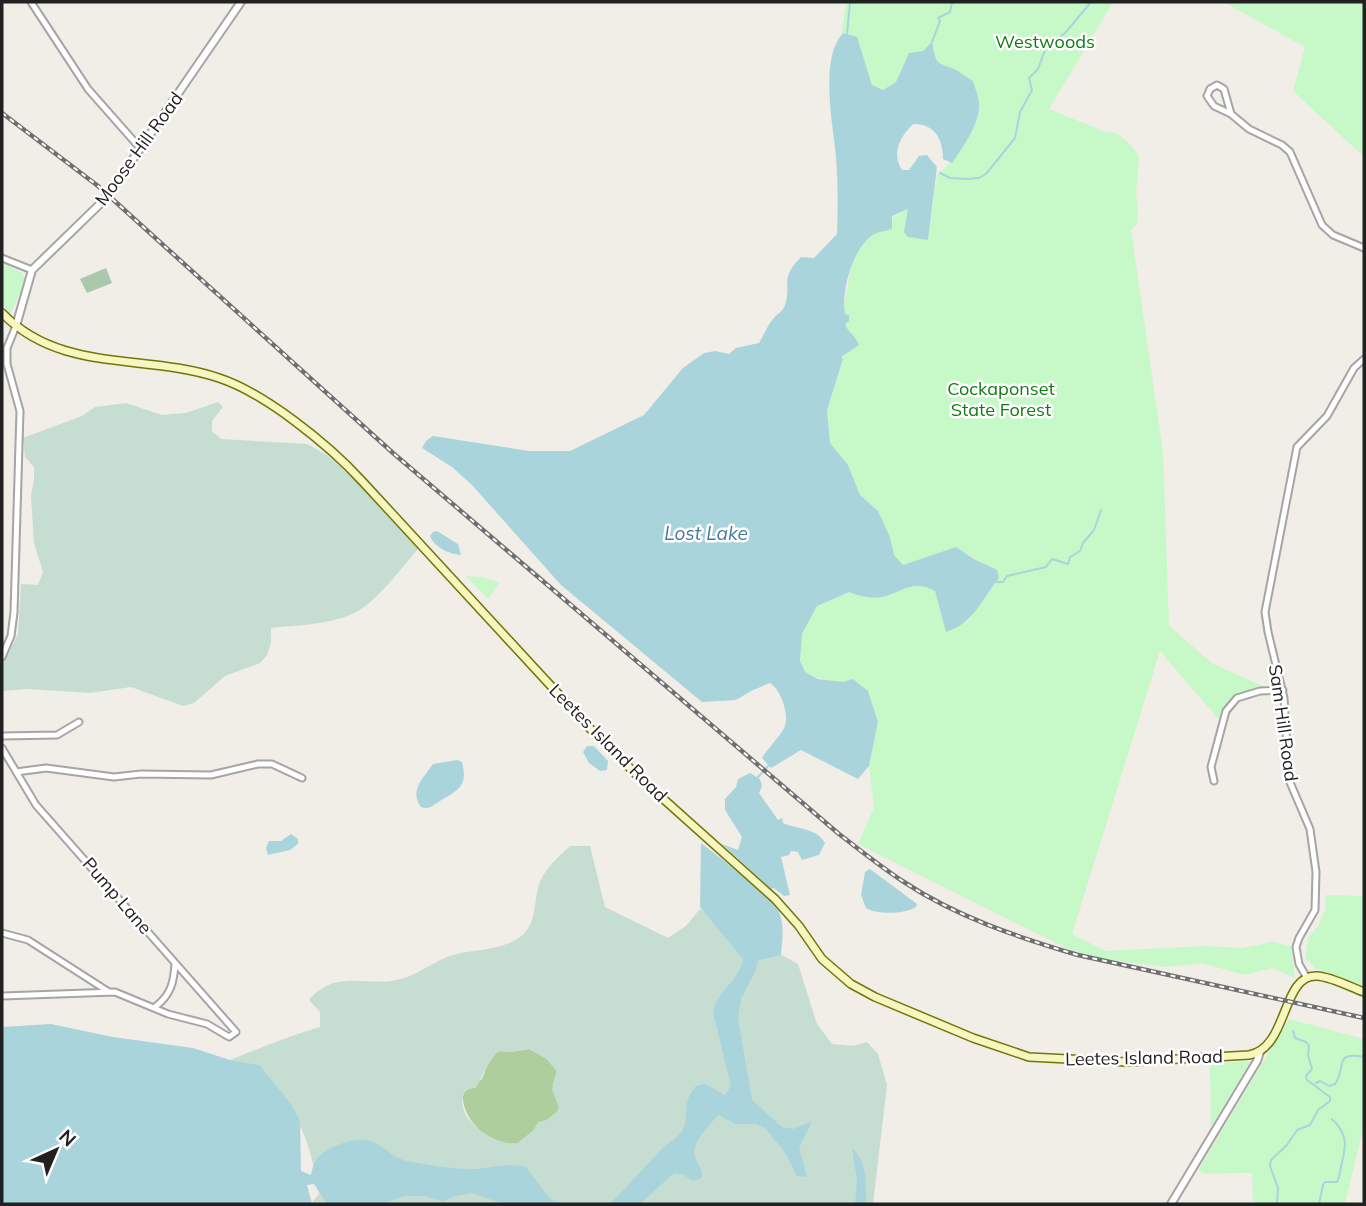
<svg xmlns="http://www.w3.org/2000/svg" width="1366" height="1206" viewBox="0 0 1366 1206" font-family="Mulish,sans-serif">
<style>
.forest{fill:#afce9e}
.wetland{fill:#c5ded1;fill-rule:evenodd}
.cemetery{fill:#a9c9ac}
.park{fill:#c7f8c8}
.water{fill:#aad4dc}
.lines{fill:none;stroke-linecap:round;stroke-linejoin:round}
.stream{stroke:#aad4dc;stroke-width:2}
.minor-casing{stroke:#a5a5a5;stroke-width:9}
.tertiary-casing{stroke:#a5a5a5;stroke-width:10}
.secondary-casing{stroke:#727609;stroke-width:10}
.minor{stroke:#fff;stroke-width:5}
.tertiary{stroke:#fff;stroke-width:6}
.secondary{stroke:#f7f6bf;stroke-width:7}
.rail-casing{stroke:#6f6f6f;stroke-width:4.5}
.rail{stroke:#fff;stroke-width:2;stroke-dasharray:5;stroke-linecap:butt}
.tertiary-bridge-casing{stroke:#a5a5a5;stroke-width:10;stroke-linecap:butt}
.tertiary-bridge{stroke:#fff;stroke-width:6}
.labels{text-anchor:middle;stroke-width:5;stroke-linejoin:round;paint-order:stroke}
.park-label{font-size:18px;fill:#107d12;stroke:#fff}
.street-label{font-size:18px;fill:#212121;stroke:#fff}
.water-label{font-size:19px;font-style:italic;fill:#4a799d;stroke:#fff}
</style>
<rect width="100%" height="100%" fill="#f1ede7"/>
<path class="forest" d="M529,1049l17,9 11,13 -4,14 6,21 -1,5 -40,32c-27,5 -58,-24 -55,-50l19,-14 5,-13 9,-13 4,-2 10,1z"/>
<path class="wetland" d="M218,402l5,5 -11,14v10l9,8 86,5 20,11 27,24 64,70c-17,19 -42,55 -66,65 -25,11 -54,11 -81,14v15l-4,12 -7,8 -35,13 -31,27 -11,3 -52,-19 -41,6 -62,-4 -26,2v-25l16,-32 3,-50 17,1 5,-13 -9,-29 -3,-47 3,-17v-12l-9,-10 -2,-19 59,-22 13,-9 31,-4 36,12 24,-2z
M570,846h20l15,61 63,31 18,-12 14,-17 98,55 19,60 15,20 22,2 13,-4 11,12 9,31 -14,119h-562l8,-10c-9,-58 -23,-84 -59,-129l-30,-5c30,-12 59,-24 90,-33v-15l-11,-12c29,-34 61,-10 95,-22 17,-5 32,-18 49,-23 21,-6 48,-4 67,-18 16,-12 14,-32 18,-49 4,-17 19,-30 32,-42zM529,1049l17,9 11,13 -5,19 7,17 -1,4 -11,9 -9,2 -5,9 -15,12c-23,5 -71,-29 -51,-54l9,-1 11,-22 9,-13 4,-2 10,1z"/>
<path class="cemetery" d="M106,268l6,15 -25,10 -7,-14z"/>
<path class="park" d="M846,2h267l-64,107 54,22 14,2 14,12 8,12 -3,36 2,21 -1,10 -6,6 32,222 6,174 44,38 59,26c-27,5 -41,3 -52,31l-60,-70 -88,283 33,17 101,-5 36,2 31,-6 18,4 4,32 -23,-10 -28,7 -42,-12 -35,4 -74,-9 -27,-10 -208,-104 16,-36 -5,-42 9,-44 -10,-31c-13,-5 -57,-13 -63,-19 -12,-14 0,-56 13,-67 8,-6 22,-9 31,-13 10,4 21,7 32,5 22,-5 31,-18 54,-6l12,41 21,-11 31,-43c-10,-15 -27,-20 -43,-31l-53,18 -9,-10 -4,-18 -12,-26 -18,-16 -12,-30 -18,-22 -3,-33 16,-50 -2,-3 10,-25 -5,-3c-3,-12 -2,-26 1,-38 2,-10 2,-23 6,-32 8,-20 37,-42 56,-50l-1,28 20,3 9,-65c20,-16 33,-35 39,-60l-23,-46c-19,-4 -17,-9 -21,-26l-36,39 -13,8 -11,-5 -15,-48 -15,-4z
M1224,2h140v155l-71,-66 12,-44z
M2,263l20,10 4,8 -16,33 -8,-10z
M466,576l17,1 16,6 -11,16z
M1326,895l38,1v91l-49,-19 -10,-10 4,-22 9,-10 7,-17z
M1289,1019l75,20v86l-19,79h-92l-1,-31c-17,-1 -34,2 -50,0l-3,-4z
M1251,1061l-40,66 -1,-63z"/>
<path class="water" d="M843,33l14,4 15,48 11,5 13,-8 13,-29 14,-2 9,-9c4,18 2,21 20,26 7,3 14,9 21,13 2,7 5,14 6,21 2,20 -16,45 -27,61l-9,-4c0,-19 -8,-36 -30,-35 -13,13 -22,29 -11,46h7l10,-14 8,-1 10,12 -9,73 -20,-3 -4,-5 4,-23 -16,7v13c-7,2 -16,3 -21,7 -19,15 -30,55 -26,78l4,1v6l-4,3c2,7 11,12 14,21l-18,12 2,2 -16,51 3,33 18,22 12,30 18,16 12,26 4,18 9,10 53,-18 18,12 23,11 2,8c-17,21 -26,46 -53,54l-11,-41c-23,-12 -32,1 -53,6 -12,2 -23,-1 -33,-5l-32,14 -15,28 -2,27 5,11 13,7 25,3 10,-3 15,12 10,31 -9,44 -11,13 -57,-29 -30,18 -9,-10c6,-10 15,-18 21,-28 8,-12 -1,-39 -13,-47l-19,8 -15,9 -34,2 -141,-117 -89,-100 -20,-18 -30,-19 4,-7 7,-5 96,15h41l74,-36 39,-47 21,-15 11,-2 14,3 7,-6 23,-5c5,-8 9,-19 15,-25 4,-5 9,-6 11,-13 7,-21 -6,-26 16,-48l13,1 23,-24c1,-26 1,-51 -1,-77 -3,-33 -17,-98 7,-124z
M437,531l21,13 3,11c-12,-1 -27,-8 -31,-19l3,-4z
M587,746h7l14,15 -1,9 -7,1 -11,-8 -6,-11z
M457,760l5,2c6,24 -3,28 -22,39 -7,4 -10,9 -19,6 -12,-17 2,-28 12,-43z
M750,773l10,6 2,7 -3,7 19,27 4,-2 1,5c16,7 32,4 42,20l-6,12 -17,5 -4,-8 -7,-1 -2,4 -8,2 9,38 -6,1 -10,-8 -3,1 -49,-45 16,6 4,-13 -17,-27v-11l11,-12 2,-8z
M291,834l7,5v5l-8,6 -22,5 -2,-7 3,-7h12z
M701,843c17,13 70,53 78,69 6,14 3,29 2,43l-23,5 -2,10 -15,29 -3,20 14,81 30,27 11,2 19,-8 -13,27 8,29 -10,-1 -11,-22 -20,-25 -9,-5h-21l-18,-9c-8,10 -27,27 -23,41 2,9 7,10 7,22l-9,3 -9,-6 -10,-2 -34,31h-33l6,-3c17,-17 32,-35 49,-52 6,-6 15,-11 20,-18 9,-15 -2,-27 14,-45l9,-2 20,11 6,-9 -18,-74c4,-21 26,-31 30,-53l-43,-52z
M870,869l47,35 -1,3c-11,7 -39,8 -50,1l-5,-13 4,-23z
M51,1024l62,13 80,11 37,12 30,5 30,38 10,18 1,50 10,4c1,-4 2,-11 5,-15 7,-11 31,-20 43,-20 21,-2 29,17 48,21 20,4 51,9 70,8 18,-2 31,-6 49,-2l24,32 11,4 31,1h-88l-33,-11 -20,4 -7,5 -19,-6h-21l-21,8h-56l-13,-20 -7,1 5,19h-310v-177z
M852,1148c16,14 14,36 14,56h-11l2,-23z"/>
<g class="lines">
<path class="stream" d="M847,34l3,-32
M932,42l8,-21 -2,-3 12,-6 2,-10
M940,173l10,5 17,1 12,-1 7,-4 29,-36 5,-26 12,-22 -3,-12 9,-9 7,-19 21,-18 25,-30
M996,582h7l4,-6 39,-9 6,-8 16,5 2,-7 10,-6 3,-8 11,-13 7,-20
M758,777l11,-12
M1316,1083l4,-2 9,5 6,-2c12,-17 -2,-33 29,-27
M1277,1204l1,-16 -8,-22 1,-6 16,-15 10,-15 13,-5 8,-15 12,-9v-4l-23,-17 -1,-4 6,-7 -4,-14 1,-9 -3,-4 -11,-4 -2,-7
M1319,1204l4,-19 2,-3h12l2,-5c4,-25 14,-38 -7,-58"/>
<defs>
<path id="minor" d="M31,2l57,87 52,59
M1231,114l-7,-25 -7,-4 -7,4 -3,7 7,10 17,8 18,15 33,16 8,7 32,73 11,10 31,13
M2,258l30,12
M2,657l9,-21 3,-24 6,-201 -13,-47v-16l9,-22
M2,736l55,-1 22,-13
M2,748l34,57 200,227 -7,5 -22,-13 -39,-10 -53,-22 -113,4
M16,772l30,-4 68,9 27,-3 70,1 47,-11h14l30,14
M1214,781l-3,-14 15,-56 11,-13 23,-7 23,-1
M2,933l26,7 81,52
M1307,978l-8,-14 -3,-17 3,-9 16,-28 1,-38 -6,-43 -21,-49 -5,-82 -16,-66 -3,-20 32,-165 30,-31 27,-48 10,-9
M155,1007c16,-12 19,-25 20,-44"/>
<path id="tertiary" d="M111,191l130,-189
M16,326l16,-56 71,-69
M1171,1204l86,-143 3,-9"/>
<path id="secondary" d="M2,313c59,61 143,40 217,65 46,15 110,67 143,103l236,256 42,41 135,121 24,27 23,33 29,25 24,13 98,41 56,19 98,5 122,-7c40,-7 32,-81 68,-79 15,1 33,11 47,16"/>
</defs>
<use href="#minor" class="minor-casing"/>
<use href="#tertiary" class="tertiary-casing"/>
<use href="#secondary" class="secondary-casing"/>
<use href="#minor" class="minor"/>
<use href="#tertiary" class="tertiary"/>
<use href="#secondary" class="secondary"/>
<defs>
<path id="rail" d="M2,113l96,73 295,267 446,381c21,16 42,33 65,48 53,35 113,55 174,73l286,63"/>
</defs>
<use href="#rail" class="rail-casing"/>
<use href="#rail" class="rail"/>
<defs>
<path id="tertiary-bridge" d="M103,201l8,-10"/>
</defs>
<use href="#tertiary-bridge" class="tertiary-bridge-casing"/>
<use href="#tertiary-bridge" class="tertiary-bridge"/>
</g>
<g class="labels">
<g class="park-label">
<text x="1045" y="48">Westwoods</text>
<text x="1001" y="395">Cockaponset<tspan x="1001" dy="21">State Forest</tspan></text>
</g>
<g class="street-label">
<text transform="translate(139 149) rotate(-54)" y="6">Moose Hill Road</text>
<text transform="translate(1283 723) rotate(82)" y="6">Sam Hill Road</text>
<text transform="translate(608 743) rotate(45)" y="6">Leetes Island Road</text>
<text transform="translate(117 896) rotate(49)" y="6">Pump Lane</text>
<text transform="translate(1144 1058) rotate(-1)" y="6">Leetes Island Road</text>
</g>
<g class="water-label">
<text x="706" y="540">Lost Lake</text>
</g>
</g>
<rect width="1366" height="1206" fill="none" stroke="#212121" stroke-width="7"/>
<g transform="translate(56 1150) rotate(44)" stroke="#ffffff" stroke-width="5" paint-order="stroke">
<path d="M0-5L12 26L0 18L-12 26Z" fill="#212121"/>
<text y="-10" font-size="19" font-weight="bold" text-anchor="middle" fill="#212121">N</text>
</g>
</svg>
